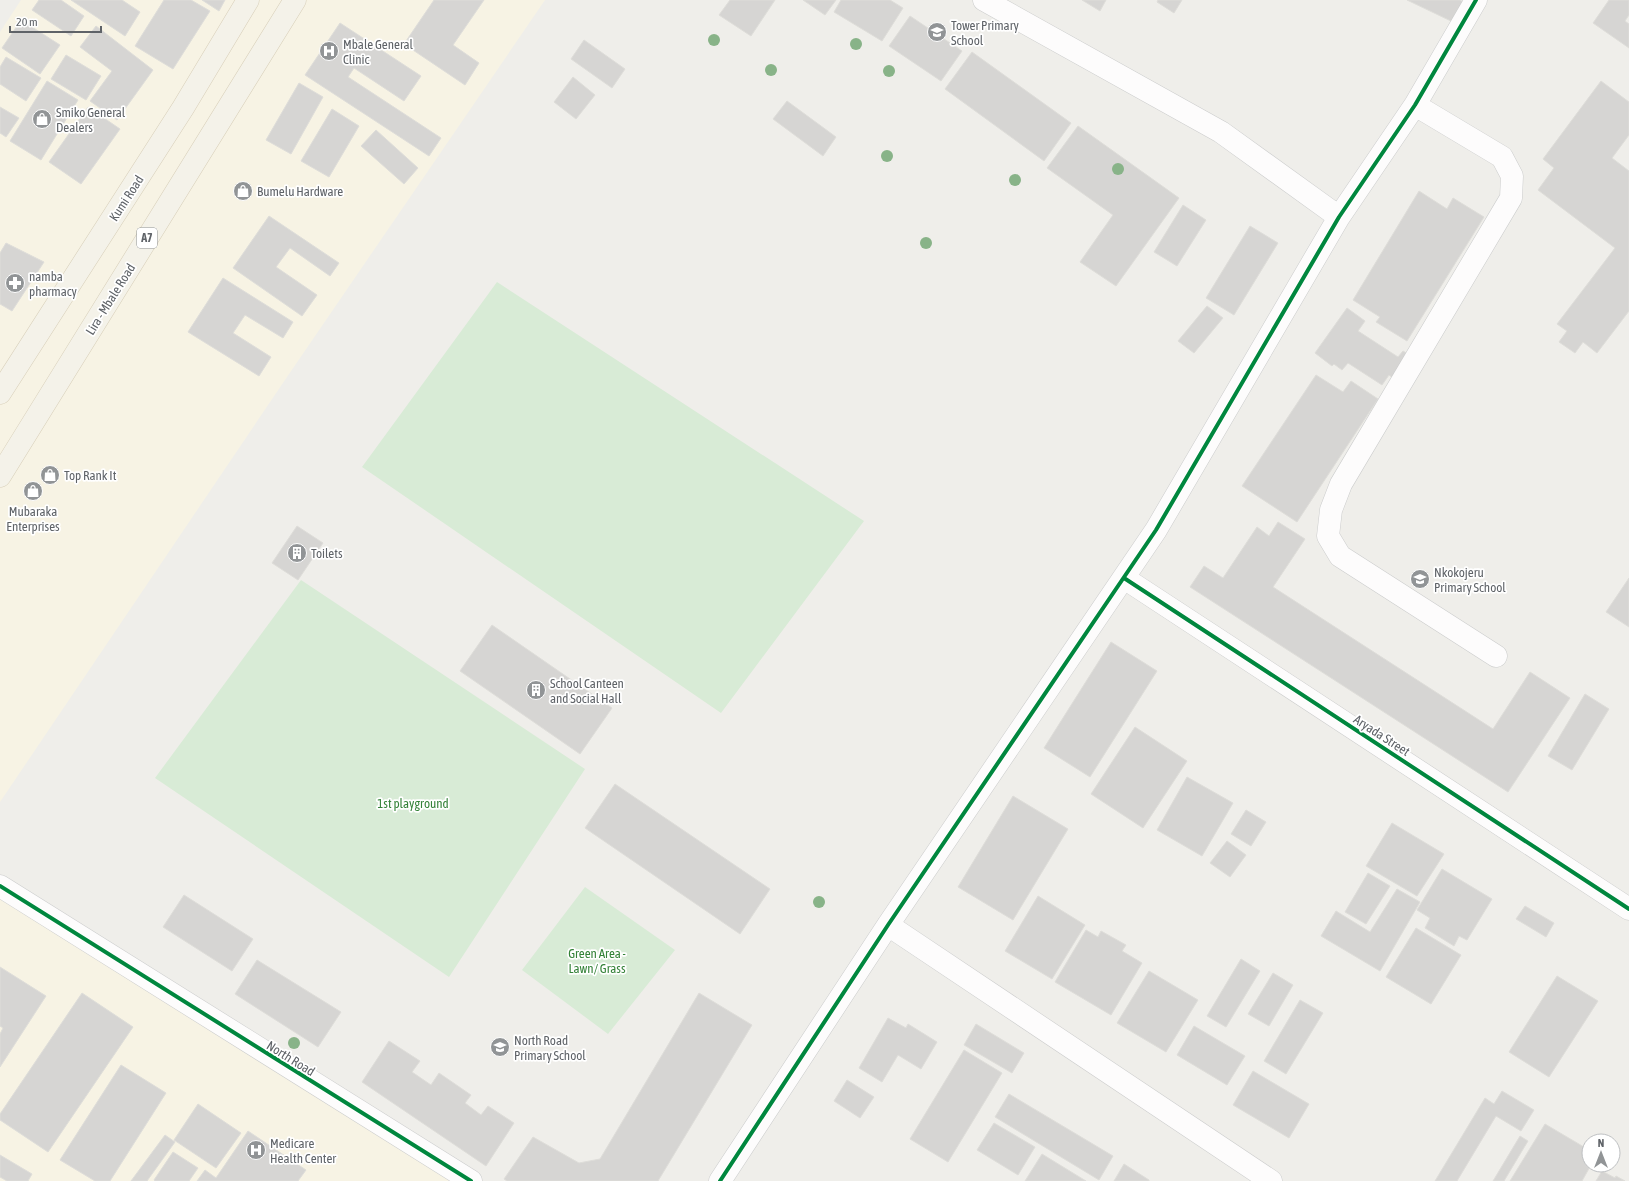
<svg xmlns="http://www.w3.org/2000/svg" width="1629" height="1181" viewBox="0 0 1629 1181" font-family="'Asap Condensed',sans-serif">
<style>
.commercial{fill:#f7f3e4}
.green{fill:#d8ebd6}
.building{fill:#d6d5d3;stroke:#deddd9}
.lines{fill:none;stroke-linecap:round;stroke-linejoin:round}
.minor-casing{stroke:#cbcccc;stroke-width:23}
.major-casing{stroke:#d7ceb8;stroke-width:23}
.minor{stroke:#fdfcfc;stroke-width:22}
.major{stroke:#f4f2e9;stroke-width:22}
.cycleway-casing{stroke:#fff;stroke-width:6}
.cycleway{stroke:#00873e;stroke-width:4}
.tree{fill:#88b388}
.labels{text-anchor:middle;stroke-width:3.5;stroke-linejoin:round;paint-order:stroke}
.shield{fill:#fff;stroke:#8f9295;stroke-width:1}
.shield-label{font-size:12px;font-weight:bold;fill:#5f6368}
.poi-label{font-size:13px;fill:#5f6368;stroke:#fff;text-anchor:start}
.street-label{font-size:13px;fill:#5f6368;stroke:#fff}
.park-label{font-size:13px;fill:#348238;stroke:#fff}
</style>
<rect width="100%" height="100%" fill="#efeeea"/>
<path class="commercial" d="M21,0h524l-258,377 -287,425v-770z
M0,886l457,295h-457z"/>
<path class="green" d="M497,282l367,239 -143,192 -359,-246z
M301,580l284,189 -136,208 -294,-199z
M585,887l90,63 -67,84 -86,-64z"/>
<path class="building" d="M39,0h22l23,16 -13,20 -39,-26z
M71,0h51l18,12 -15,24z
M164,0h27l19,11 -37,58 -38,-23z
M202,0h23l-6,11z
M434,0h50l-31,45 26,18 -14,22 -61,-41z
M730,0h45l-24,36 -32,-21z
M803,0h33l-11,15z
M841,0h49l13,8 -21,33 -48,-29z
M1082,0h24l-6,11z
M1158,0h24l-8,13 -17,-11z
M1407,0h53l3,2 -10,20z
M1609,0h20v15l-4,6 4,3v24l-36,-25z
M910,16l52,35 -21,30 -52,-35z
M21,20l39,25 -20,29 -38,-26z
M340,23l81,53 -17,25 -50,-33 -6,9 93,61 -12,18 -124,-81z
M96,26l57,44 -36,50 -27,-19 22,-30 -32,-24z
M584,40l41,29 -13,19 -41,-29z
M972,52l99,71 -27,38 -99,-72z
M66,55l35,21 -15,24 -35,-21z
M6,57l35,21 -15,23 -26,-17v-17z
M573,77l22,18 -19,24 -22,-17z
M47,81l31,19 -37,60 -31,-19z
M1601,81l28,21v33l-17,23 17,13v140l-32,42 -14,-11 -8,11 -16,-11 8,-11 -10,-7 58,-76 -77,-58 16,-22 -11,-9z
M299,83l24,14 -32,57 -25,-14z
M787,101l49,36 -13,19 -50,-37z
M0,107l19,11 -13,19 -6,-4z
M88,107l32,22 -39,55 -32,-22z
M332,109l27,17 -30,51 -28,-16z
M1078,126l101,72 -63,88 -36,-24 33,-47 -66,-47z
M376,130l42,38 -14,16 -43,-38z
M1419,191l28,18 6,-11 31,19 -77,124 -31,-19 4,-5 -27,-17z
M1183,205l23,15 -29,46 -23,-14z
M269,216l70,47 -9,13 -40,-28 -14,19 41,28 -15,21 -69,-48z
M1250,226l28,17 -44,72 -28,-17z
M6,243l38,19 -32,49 -12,-7v-51z
M223,278l70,44 -10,16 -38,-23 -12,18 38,24 -12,19 -71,-44z
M1207,306l16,12 -29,35 -16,-12z
M1347,308l18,13 -7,10 40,26 5,-6 10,6 -16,24 -8,-6 -7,10 -34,-22 -6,7 -8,-6 -2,2 -17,-13z
M1316,375l27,17 8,-11 27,18 -81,123 -55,-36z
M1278,522l27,17 -32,48 220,142 37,-57 40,26 -62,94 -318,-205 14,-21 19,12 34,-51 12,9z
M297,526l26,17 -25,37 -26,-17z
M1629,578v49l-23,-15z
M492,625l120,83 -32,46 -120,-83z
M1111,642l46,29 -67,106 -46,-29z
M1585,694l24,15 -37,61 -24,-14z
M1135,727l52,34 -44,67 -52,-34z
M1187,777l46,26 -31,53 -45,-26z
M615,784l155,105 -30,45 -155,-106z
M1013,796l55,33 -55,91 -55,-33z
M1246,810l20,12 -15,24 -20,-12z
M1392,823l52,31 -27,42 -51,-30z
M1227,841l19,14 -16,22 -20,-14z
M1442,869l50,30 -25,41 -8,-4 -5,10 -29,-18 5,-10 -13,-8z
M1368,873l22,13 -24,38 -21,-12z
M1397,889l23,13 -40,69 -59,-35 15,-25 34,21z
M184,895l69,44 -21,32 -69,-44z
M1038,896l47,29 -33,54 -47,-28z
M1525,906l29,17 -8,14 -30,-18z
M1416,928l45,27 -30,49 -45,-27z
M1086,930l12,7 3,-6 25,14 -4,6 20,12 -31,52 -56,-33z
M1241,959l19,12 -34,56 -19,-11z
M257,960l84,52 -23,35 -83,-53z
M0,967l46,29 -46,71v-33l3,-6 -3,-2z
M1149,971l49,29 -32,52 -49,-29z
M1273,973l20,12 -24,41 -21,-12z
M1557,976l41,25 -49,76 -40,-25z
M82,993l51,34 -85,125 -48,-32v-6z
M699,993l53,32 -94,156h-151l-3,-2 29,-42 46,26 21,-4z
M1300,1000l23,13 -37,61 -22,-13z
M888,1018l18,10 2,-4 29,18 -16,27 -23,-14 -16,27 -23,-14z
M976,1024l48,29 -12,20 -48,-28z
M1194,1026l51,30 -18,29 -50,-30z
M389,1041l31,20 -8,11 19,13 8,-12 32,22 -6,8 16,12 7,-9 26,17 -28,43 -124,-84z
M964,1050l38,23 -54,89 -38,-23z
M121,1065l45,28 -56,88h-15l-35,-21z
M1253,1071l56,33 -20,34 -56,-33z
M847,1080l27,17 -14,21 -26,-17z
M1502,1091l32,19 -13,21 -25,-15 -39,65h-22l50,-83 9,6z
M1009,1094l104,62 -14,24 -104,-63z
M198,1104l43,29 -25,35 -42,-28z
M994,1123l41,24 -17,28 -41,-25z
M1545,1124l44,26v15h2l-9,16h-72z
M248,1131l58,39 -8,11h-101l8,-11 11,8z
M165,1135l10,7 -28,39h-16z
M1520,1136l8,5 -24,40h-11z
M173,1152l25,16 -9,13h-34l-1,-1z
M1042,1154l44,27h-61z
M0,1155l32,19 -4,7h-21l-7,-4z
M1124,1164l25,16v1h-35z
M1602,1171l13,7 1,-2 9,5h-29z"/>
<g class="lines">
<defs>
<path id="minor" d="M984,0l237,132 118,85
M1415,105l87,52 10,19 -1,22 -170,286 -10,26 -3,26 12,20 156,100
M1124,578l505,331
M0,886l471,295
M888,925l383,256
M720,1181l168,-256 268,-395 183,-313 76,-112 61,-105"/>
<path id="major" d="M0,393l183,-285 65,-108
M0,476l295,-476"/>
</defs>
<use href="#minor" class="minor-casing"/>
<use href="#major" class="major-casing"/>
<use href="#minor" class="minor"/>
<use href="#major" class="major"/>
<defs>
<path id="cycleway" d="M1124,578l505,331
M0,886l471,295
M720,1181l168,-256 268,-395 183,-313 76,-112 61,-105"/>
</defs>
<use href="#cycleway" class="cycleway-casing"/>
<use href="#cycleway" class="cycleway"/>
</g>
<g class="tree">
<circle cx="714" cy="40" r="6"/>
<circle cx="856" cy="44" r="6"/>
<circle cx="771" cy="70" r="6"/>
<circle cx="889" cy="71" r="6"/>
<circle cx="887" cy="156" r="6"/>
<circle cx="1118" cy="169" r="6"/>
<circle cx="1015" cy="180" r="6"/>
<circle cx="926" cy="243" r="6"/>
<circle cx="819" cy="902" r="6"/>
<circle cx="294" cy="1043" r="6"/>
</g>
<defs>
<symbol id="school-disc" viewBox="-11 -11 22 22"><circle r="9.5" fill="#919496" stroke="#fff"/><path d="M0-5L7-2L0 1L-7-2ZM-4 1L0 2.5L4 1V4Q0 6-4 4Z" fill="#fff"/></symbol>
<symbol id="hospital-disc" viewBox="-11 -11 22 22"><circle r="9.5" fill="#919496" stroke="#fff"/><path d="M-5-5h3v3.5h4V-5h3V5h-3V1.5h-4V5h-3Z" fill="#fff"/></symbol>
<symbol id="shop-disc" viewBox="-11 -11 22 22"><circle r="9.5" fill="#919496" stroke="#fff"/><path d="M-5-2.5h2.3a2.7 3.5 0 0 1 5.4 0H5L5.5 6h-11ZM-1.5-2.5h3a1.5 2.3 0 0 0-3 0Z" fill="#fff"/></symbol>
<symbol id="pharmacy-disc" viewBox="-11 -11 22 22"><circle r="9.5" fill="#919496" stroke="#fff"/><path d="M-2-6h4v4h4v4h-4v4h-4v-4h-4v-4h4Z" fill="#fff"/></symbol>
<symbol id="building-disc" viewBox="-11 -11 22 22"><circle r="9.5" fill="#919496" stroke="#fff"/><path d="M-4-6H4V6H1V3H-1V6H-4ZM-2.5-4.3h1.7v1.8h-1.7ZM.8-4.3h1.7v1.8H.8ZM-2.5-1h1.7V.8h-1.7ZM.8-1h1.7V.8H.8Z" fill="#fff"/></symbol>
</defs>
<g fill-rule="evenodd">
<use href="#school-disc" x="926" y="21" width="22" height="22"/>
<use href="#hospital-disc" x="318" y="40" width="22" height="22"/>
<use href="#shop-disc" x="31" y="108" width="22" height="22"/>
<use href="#shop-disc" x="232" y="180" width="22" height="22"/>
<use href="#pharmacy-disc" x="4" y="272" width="22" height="22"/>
<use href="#shop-disc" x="39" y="464" width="22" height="22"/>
<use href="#shop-disc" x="22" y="480" width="22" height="22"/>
<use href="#building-disc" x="286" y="542" width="22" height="22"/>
<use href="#school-disc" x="1409" y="568" width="22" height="22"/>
<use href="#building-disc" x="525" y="679" width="22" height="22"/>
<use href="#school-disc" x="489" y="1036" width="22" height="22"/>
<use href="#hospital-disc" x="245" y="1139" width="22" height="22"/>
</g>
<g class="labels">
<rect class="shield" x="137" y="228" width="20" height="20" rx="3"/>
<g class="shield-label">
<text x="147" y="242">A7</text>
</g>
<g class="poi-label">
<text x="951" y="30">Tower Primary<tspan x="951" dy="15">School</tspan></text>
<text x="343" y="49">Mbale General<tspan x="343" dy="15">Clinic</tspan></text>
<text x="56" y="117">Smiko General<tspan x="56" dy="15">Dealers</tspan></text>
<text x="257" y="196">Bumelu Hardware</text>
<text x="29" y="281">namba<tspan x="29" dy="15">pharmacy</tspan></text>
<text x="64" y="480">Top Rank It</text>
<text x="33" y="516" text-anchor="middle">Mubaraka<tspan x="33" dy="15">Enterprises</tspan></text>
<text x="311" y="558">Toilets</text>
<text x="1434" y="577">Nkokojeru<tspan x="1434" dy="15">Primary School</tspan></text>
<text x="550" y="688">School Canteen<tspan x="550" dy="15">and Social Hall</tspan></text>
<text x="514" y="1045">North Road<tspan x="514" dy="15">Primary School</tspan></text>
<text x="270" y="1148">Medicare<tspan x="270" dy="15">Health Center</tspan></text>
</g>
<g class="street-label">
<text transform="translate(126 198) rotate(-57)" y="5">Kumi Road</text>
<text transform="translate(110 299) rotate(-58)" y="5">Lira - Mbale Road</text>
<text transform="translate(1382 735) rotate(33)" y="5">Aryada Street</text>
<text transform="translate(291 1058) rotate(32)" y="5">North Road</text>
</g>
<g class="park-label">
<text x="413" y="808">1st playground</text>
<text x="597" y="958">Green Area -<tspan x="597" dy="15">Lawn/ Grass</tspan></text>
</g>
</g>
<g transform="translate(1601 1153)"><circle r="19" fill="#ffffff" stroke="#bfc1c3"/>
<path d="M0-3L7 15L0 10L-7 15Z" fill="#919496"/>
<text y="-6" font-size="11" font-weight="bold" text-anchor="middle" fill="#5f6368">N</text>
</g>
<path d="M10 26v6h91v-6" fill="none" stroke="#5f6368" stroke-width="2"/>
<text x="16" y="26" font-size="12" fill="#5f6368" stroke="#ffffff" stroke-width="3" paint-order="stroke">20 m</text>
</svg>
